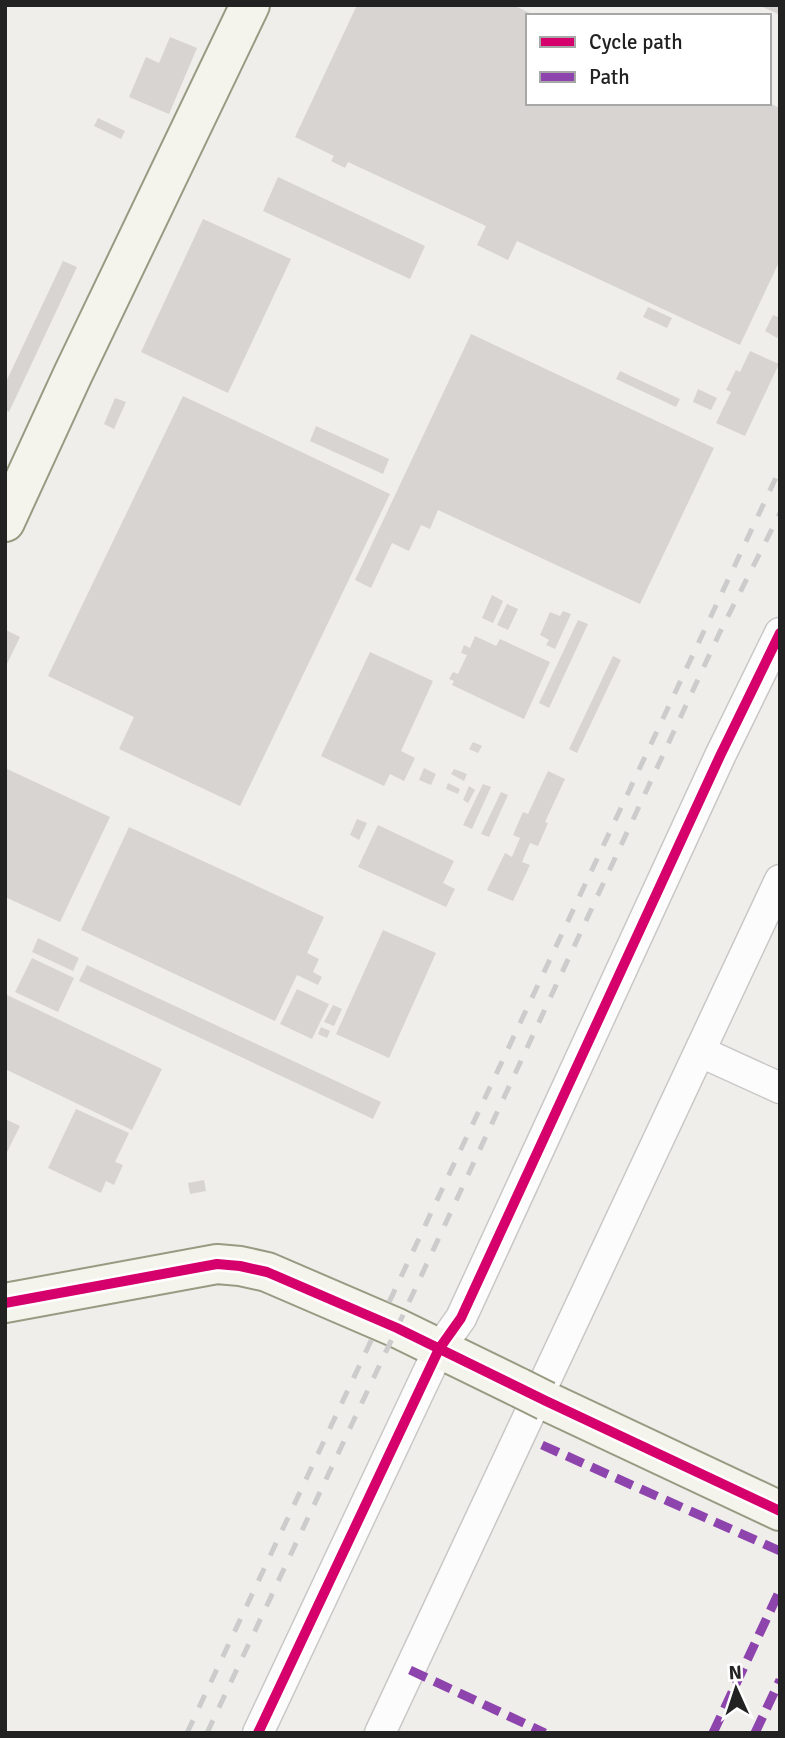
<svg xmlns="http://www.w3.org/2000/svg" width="785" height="1738" viewBox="0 0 785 1738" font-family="Signika,sans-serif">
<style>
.building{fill:#d7d4d2}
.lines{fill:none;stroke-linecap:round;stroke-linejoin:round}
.street-casing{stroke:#c9c8c7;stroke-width:33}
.secondary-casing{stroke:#999a82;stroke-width:42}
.street{stroke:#fdfcfc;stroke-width:30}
.secondary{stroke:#f4f4ed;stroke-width:38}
.rail{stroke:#ccc;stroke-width:5;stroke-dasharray:14 14;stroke-linecap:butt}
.secondary-bridge-casing{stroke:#999a82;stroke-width:42;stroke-linecap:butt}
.secondary-bridge{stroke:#f4f4ed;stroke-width:38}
.quiet{stroke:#8e44ad;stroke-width:9;stroke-dasharray:18 9;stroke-linecap:butt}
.cycleway-casing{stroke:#fff;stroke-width:15}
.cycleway{stroke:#d6006c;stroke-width:10}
</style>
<rect width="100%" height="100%" fill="#f0eeeb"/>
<path class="building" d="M357,5h156l23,11h-8v87h241l11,5v152l-40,85 -223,-104 -9,19 -31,-15 9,-19 -138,-64 -3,6 -14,-7 3,-5 -39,-19z
M758,5h22v10z
M170,37l27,11 -28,66 -40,-17 17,-40 13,6z
M98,118l27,13 -4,8 -27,-13z
M278,177l147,69 -15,33 -147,-68z
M203,219l88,40 -63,134 -87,-41z
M63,261l14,6 -68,145 -4,-2v-26z
M648,307l24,11 -5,10 -24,-11z
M773,315l7,3v15l-3,5 -12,-7z
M471,334l243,114 -74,156 -202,-94 -8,19 -9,-4 -12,26 -17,-8 -21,45 -16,-8z
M750,351l29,13 -34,72 -29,-13 15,-31 -5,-2 10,-20 4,2z
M620,371l60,28 -4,8 -60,-28z
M698,389l19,9 -6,12 -18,-8z
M183,396l207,98 -150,312 -121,-57 15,-32 -86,-41z
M115,398l11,4 -12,27 -10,-5z
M316,426l73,33 -6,15 -73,-33z
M492,595l11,6 -10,22 -11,-5z
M507,604l11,5 -10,21 -11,-5z
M563,611l8,3 -16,35 -9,-4 3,-5 -9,-5 10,-23 10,4z
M578,620l10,4 -39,84 -10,-5z
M6,630l14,7 -15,31v-35z
M475,636l21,10 4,-7 50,23 -26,57 -72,-34 2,-4 -5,-2 4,-7 5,2 9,-19 -6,-2 3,-8 6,3z
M370,652l63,29 -32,70 14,7 -11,23 -14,-7 -6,12 -63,-30z
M613,656l8,4 -44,93 -8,-4z
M473,742l9,4 -4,7 -9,-4z
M5,768l105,49 -50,105 -55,-25z
M424,768l12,6 -5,11 -12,-5z
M454,769l13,5 -3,7 -13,-7z
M548,771l17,8 -20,43 3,1 -10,23 -8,-3 -8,19 8,3 -17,36 -26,-11 18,-37 7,4 8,-19 -7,-3 10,-23 5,2z
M448,783l12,6 -2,5 -12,-5z
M483,784l8,3 -19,42 -9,-4z
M469,786l6,4 -7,13 -5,-3z
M501,792l7,3 -19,42 -8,-3z
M357,819l10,4 -8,17 -9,-5z
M378,825l76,36 -11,22 12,6 -9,18 -88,-40z
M129,827l195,90 -17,36 12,6 -6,13 9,5 -4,8 -21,-10 -22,46 -194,-91z
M383,930l53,23 -47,105 -53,-24z
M38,938l41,20 -6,13 -41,-19z
M32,958l42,20 -16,34 -43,-20z
M87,965l294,137 -8,17 -294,-138z
M297,989l32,15 -17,35 -32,-15z
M5,994l157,75 -30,61 -127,-61z
M333,1005l9,4 -8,17 -10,-4z
M321,1027l9,4 -3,7 -9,-4z
M76,1109l53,24 -14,29 8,3 -9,20 -8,-4 -5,12 -53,-25z
M5,1119l15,7 -15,30z
M204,1180l2,11 -16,3 -2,-11z"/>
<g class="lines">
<defs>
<path id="street" d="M701,1052l79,36
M258,1733l181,-384 22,-31 259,-562 60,-123
M380,1733l400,-853"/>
<path id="secondary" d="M5,522l68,-148 177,-369
M5,1303l212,-39 23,2 27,6 130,56 123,60
M546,1401l234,110"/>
</defs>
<use href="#street" class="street-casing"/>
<use href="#secondary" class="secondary-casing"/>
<use href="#street" class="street"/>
<use href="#secondary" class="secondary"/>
<path class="rail" d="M187,1733l593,-1264
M207,1733l190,-405 323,-696 60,-119"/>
<defs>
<path id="secondary-bridge" d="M520,1388l26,13"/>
</defs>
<use href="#secondary-bridge" class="secondary-bridge-casing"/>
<use href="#secondary-bridge" class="secondary-bridge"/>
<path class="quiet" d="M542,1445l238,106
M410,1670l135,63
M713,1733l67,-143
M755,1733l25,-53"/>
<defs>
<path id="cycleway" d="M5,1303l212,-39 23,2 27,6 130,56 149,73 234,110
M258,1733l181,-384 22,-31 259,-562 60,-123"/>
</defs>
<use href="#cycleway" class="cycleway-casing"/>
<use href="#cycleway" class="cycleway"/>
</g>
<rect width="785" height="1738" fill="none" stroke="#222222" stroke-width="14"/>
<rect x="526" y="14" width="245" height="91" fill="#ffffff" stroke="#a7a7a7" stroke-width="2"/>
<rect x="540" y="37" width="35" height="10" fill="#d6006c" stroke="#a7a7a7" stroke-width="2"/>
<text x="589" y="49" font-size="21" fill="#222222">Cycle path</text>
<rect x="540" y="72" width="35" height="10" fill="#8e44ad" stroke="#a7a7a7" stroke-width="2"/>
<text x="589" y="84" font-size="21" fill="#222222">Path</text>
<g transform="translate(736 1689) rotate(357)" stroke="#ffffff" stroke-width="5" paint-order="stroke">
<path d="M0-5L12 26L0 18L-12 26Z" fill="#222222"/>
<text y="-10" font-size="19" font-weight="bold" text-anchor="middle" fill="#222222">N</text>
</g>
</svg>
